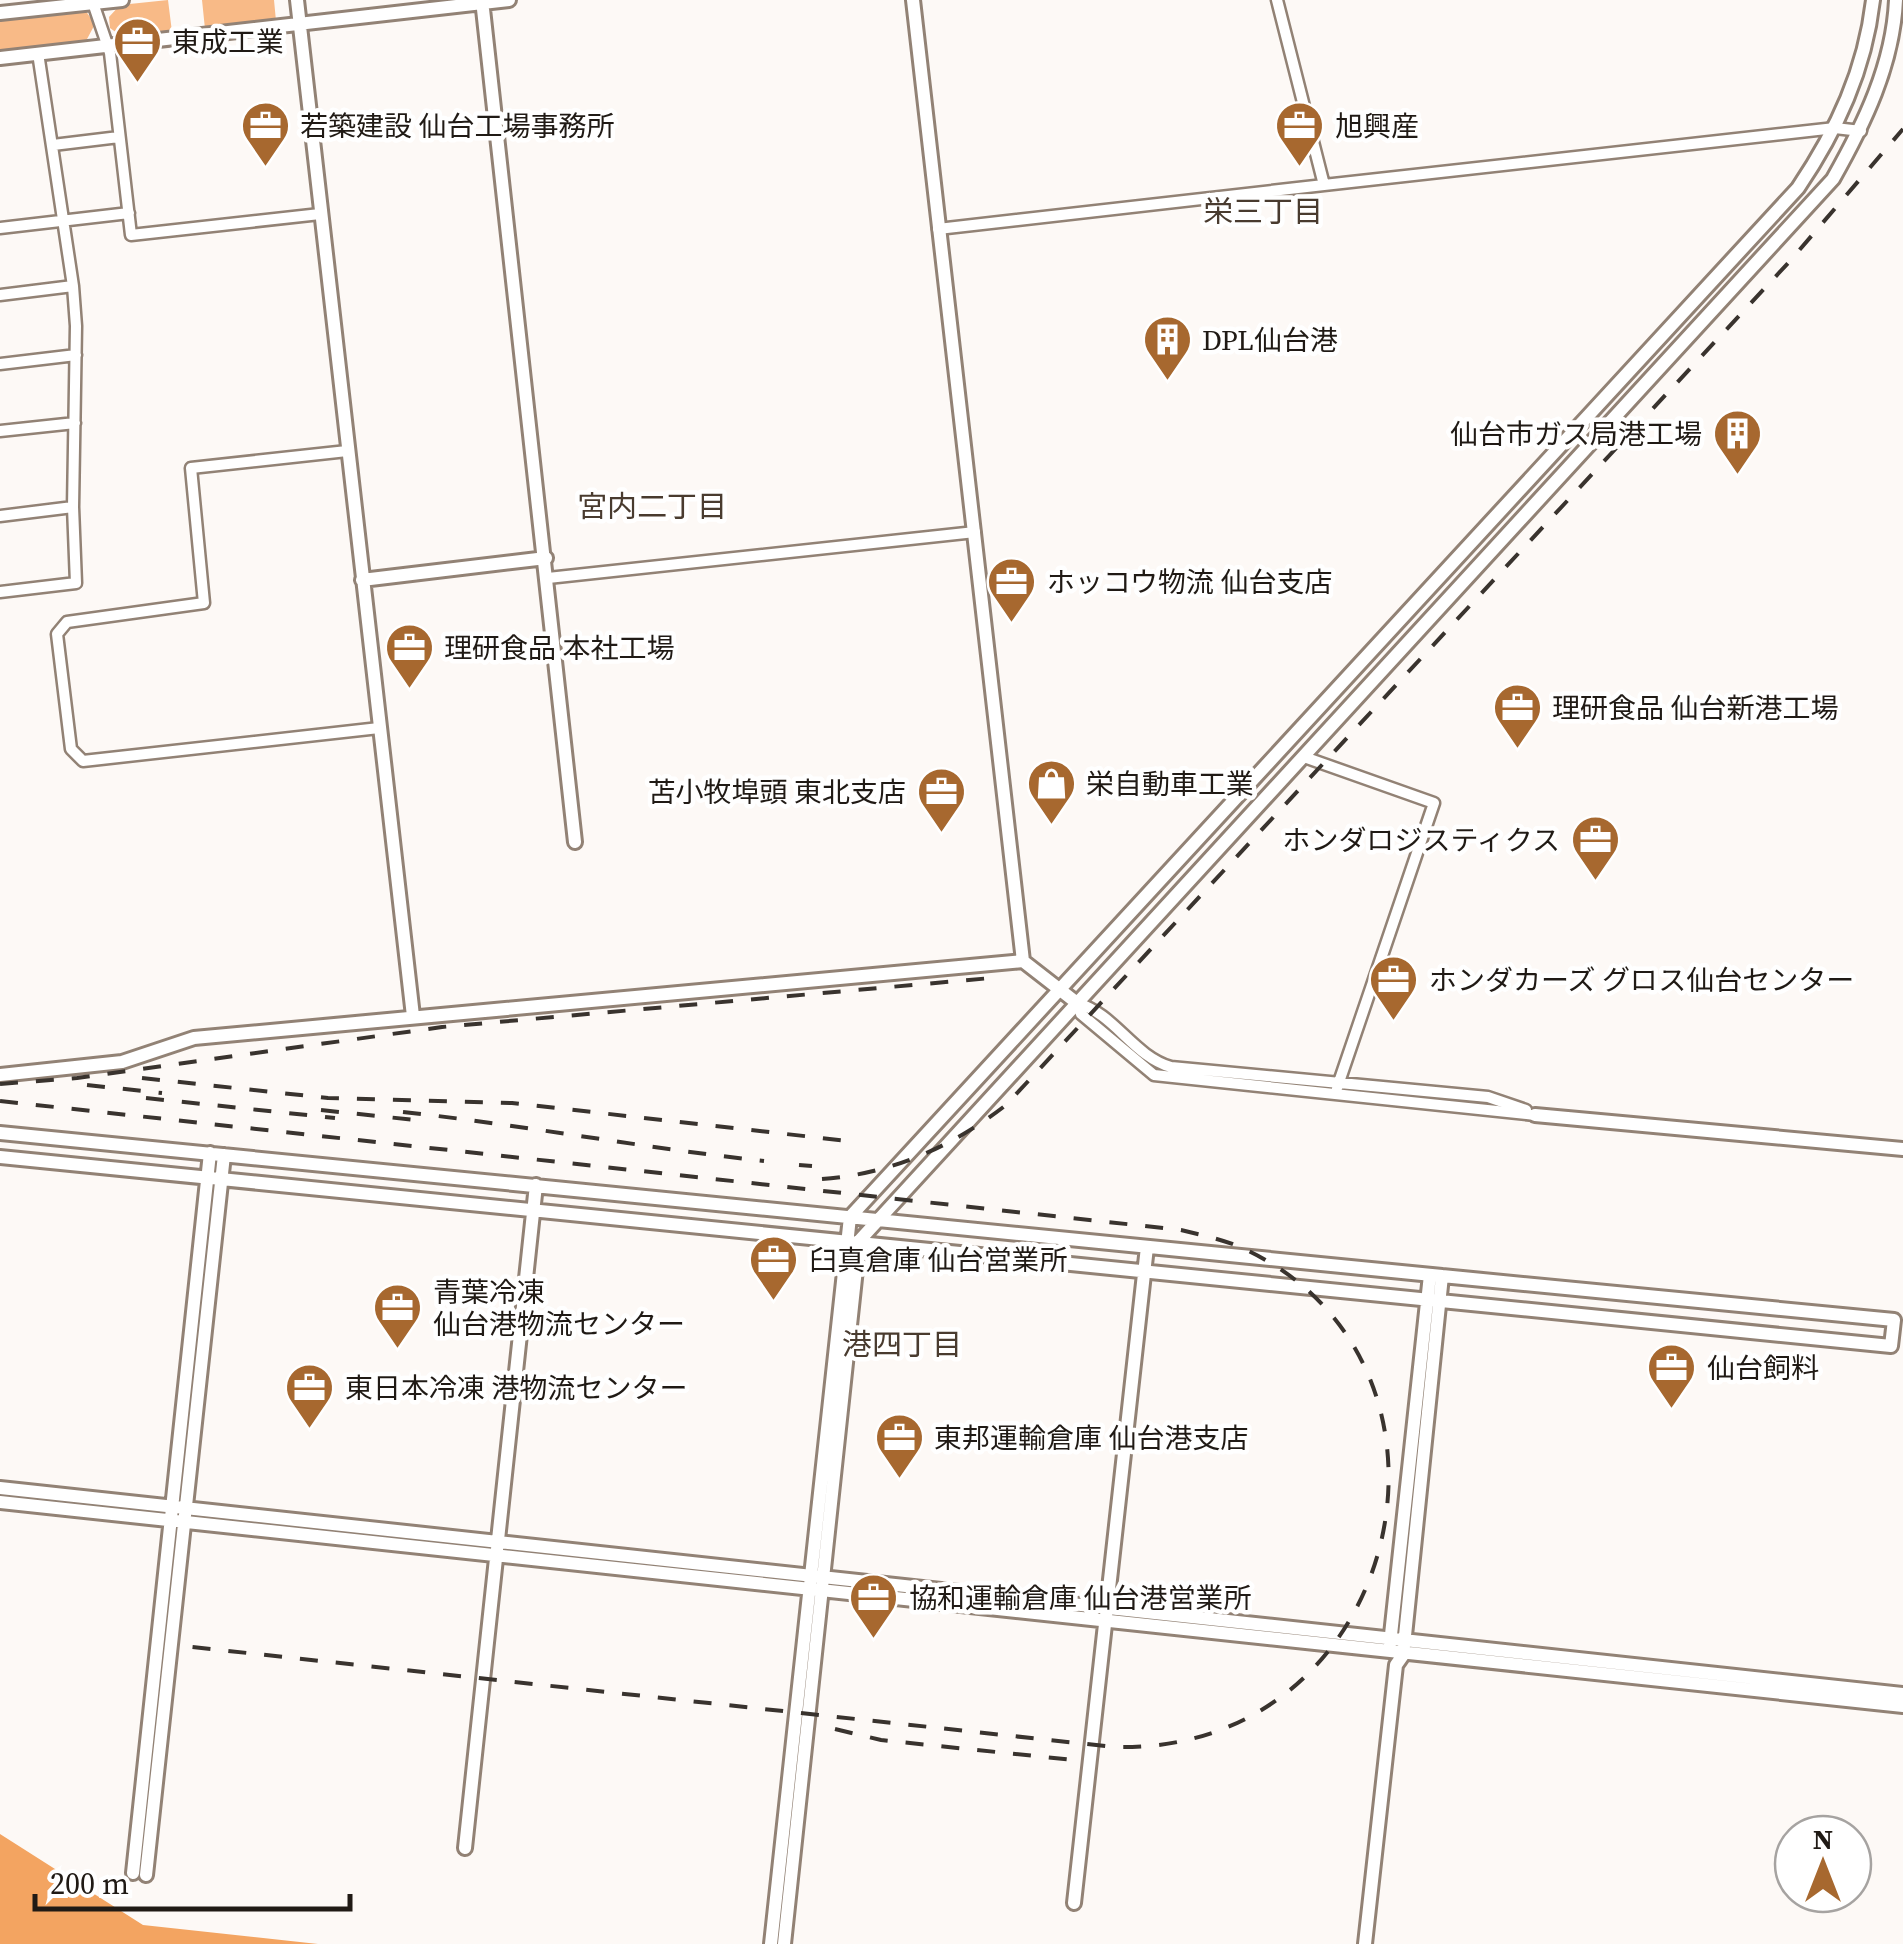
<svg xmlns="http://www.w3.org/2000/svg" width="1903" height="1944" viewBox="0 0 1903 1944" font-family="'Source Serif 4','Noto Sans JP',serif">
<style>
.green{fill:#f8ba87}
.water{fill:#f3a461}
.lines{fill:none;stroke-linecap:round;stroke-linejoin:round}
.minor-casing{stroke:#928275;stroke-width:15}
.tertiary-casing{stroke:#928275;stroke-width:18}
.minor{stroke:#fff;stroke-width:10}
.tertiary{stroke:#fff;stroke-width:12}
.rail{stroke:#39332e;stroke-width:4;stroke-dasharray:18 18;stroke-linecap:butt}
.labels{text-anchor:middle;stroke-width:9;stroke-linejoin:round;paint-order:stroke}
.poi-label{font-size:28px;fill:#201a15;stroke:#fff;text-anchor:start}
.neighbourhood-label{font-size:30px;fill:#493b2f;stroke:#fff}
</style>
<rect width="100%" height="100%" fill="#fdf9f6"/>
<path class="green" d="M168,0l4,32 -48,6 -14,-10 -1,-11 11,-12z
M202,0h72l2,21 -71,8z
M85,10l10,14 -9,17 -86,11v-34z"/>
<path class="water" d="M0,1834l143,91 175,19h-318z"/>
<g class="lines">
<defs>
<path id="minor" d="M92,0l18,53 21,182 189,-21
M1277,0l47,185 511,-57 26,3
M53,145l66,-8
M0,228l129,-15
M938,229l386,-44
M73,286l3,40 -3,181
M0,295l73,-9 -35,-233
M0,364l76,-9
M0,431l75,-8
M347,451l-156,17 13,135 -137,19 -10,12 14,115 12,12 296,-33
M0,516l73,-9 3,76 -76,9
M548,578l427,-46
M1304,757l130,46 -97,285
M1077,1003l4,11 73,61 381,40
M1077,1003c38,11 56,53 94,64l317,30 38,13"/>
<path id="tertiary" d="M297,0l116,1016
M482,0l93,842
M913,0l110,961 54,42
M0,13l122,-13
M0,58l509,-58
M362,580l184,-22
M0,1075l122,-13 72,-24 829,-77
M1535,1115l368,34
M0,1133l1442,143 -39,379 -7,10 -31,279
M0,1157l1891,189 3,-26 -452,-44
M0,1488l1903,206
M0,1502l1903,204
M1390,1644l40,-369
M465,1848l71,-663
M133,1873l77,-720
M146,1875l78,-720
M1074,1903l73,-656
M771,1944l79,-727 948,-1029c39,-58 67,-118 75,-188
M784,1944l75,-703 974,-1062c31,-55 60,-114 63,-179"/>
</defs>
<use href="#minor" class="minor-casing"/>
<use href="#tertiary" class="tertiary-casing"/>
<use href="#minor" class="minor"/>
<use href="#tertiary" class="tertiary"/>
<path class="rail" d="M142,1078l186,20 184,5 336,38
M0,1084l77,-6 365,-51 549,-49
M87,1085l75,8
M146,1098l189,20
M0,1101l1181,129c20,5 40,9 59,17 252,112 166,508 -126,500l-922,-100
M321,1110l94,10
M403,1112c121,13 240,36 361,49
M799,1165l13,1
M822,1179c69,-5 130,-32 184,-74l784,-844 113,-132
M835,1729l46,11 192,20"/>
</g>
<defs>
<symbol id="office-pin" viewBox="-11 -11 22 30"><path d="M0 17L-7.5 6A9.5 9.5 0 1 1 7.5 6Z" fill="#a7682f" stroke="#fff"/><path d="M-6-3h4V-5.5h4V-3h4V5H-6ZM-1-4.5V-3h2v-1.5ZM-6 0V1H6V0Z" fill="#fff"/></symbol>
<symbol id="building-pin" viewBox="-11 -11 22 30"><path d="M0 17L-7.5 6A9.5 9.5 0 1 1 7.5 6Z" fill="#a7682f" stroke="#fff"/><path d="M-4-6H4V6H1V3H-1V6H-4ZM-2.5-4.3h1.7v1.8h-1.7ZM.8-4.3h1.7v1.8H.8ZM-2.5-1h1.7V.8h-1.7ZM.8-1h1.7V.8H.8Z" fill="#fff"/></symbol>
<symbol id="shop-pin" viewBox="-11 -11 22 30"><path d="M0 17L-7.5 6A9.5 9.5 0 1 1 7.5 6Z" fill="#a7682f" stroke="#fff"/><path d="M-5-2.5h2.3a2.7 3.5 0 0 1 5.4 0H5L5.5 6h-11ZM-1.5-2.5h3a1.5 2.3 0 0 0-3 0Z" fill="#fff"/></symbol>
</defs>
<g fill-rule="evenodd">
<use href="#office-pin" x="110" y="14" width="55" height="75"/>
<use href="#office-pin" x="238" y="98" width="55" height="75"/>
<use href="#office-pin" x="1272" y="98" width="55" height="75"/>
<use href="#building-pin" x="1140" y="312" width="55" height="75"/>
<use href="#building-pin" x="1710" y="406" width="55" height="75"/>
<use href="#office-pin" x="984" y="554" width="55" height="75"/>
<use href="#office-pin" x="382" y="620" width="55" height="75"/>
<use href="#office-pin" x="1490" y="680" width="55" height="75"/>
<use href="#shop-pin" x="1024" y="756" width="55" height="75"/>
<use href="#office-pin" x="914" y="764" width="55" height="75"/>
<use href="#office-pin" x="1568" y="812" width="55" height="75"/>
<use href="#office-pin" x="1366" y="952" width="55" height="75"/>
<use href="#office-pin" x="746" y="1232" width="55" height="75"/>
<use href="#office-pin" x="370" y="1280" width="55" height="75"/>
<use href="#office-pin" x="1644" y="1340" width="55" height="75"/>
<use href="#office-pin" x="282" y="1360" width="55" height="75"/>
<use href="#office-pin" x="872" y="1410" width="55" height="75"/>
<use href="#office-pin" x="846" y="1570" width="55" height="75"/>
</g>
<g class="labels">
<g class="poi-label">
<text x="172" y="52">東成工業</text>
<text x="300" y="136">若築建設 仙台工場事務所</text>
<text x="1335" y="136">旭興産</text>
<text x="1202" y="350">DPL仙台港</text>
<text x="1702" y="444" text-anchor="end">仙台市ガス局港工場</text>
<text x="1047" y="592">ホッコウ物流 仙台支店</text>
<text x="444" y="658">理研食品 本社工場</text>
<text x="1552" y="718">理研食品 仙台新港工場</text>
<text x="1086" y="794">栄自動車工業</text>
<text x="906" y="802" text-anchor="end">苫小牧埠頭 東北支店</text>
<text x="1560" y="850" text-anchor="end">ホンダロジスティクス</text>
<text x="1429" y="990">ホンダカーズ グロス仙台センター</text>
<text x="809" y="1270">臼真倉庫 仙台営業所</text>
<text x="433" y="1302">青葉冷凍<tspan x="433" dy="32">仙台港物流センター</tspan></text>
<text x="1707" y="1378">仙台飼料</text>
<text x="345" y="1398">東日本冷凍 港物流センター</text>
<text x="934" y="1448">東邦運輸倉庫 仙台港支店</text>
<text x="909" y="1608">協和運輸倉庫 仙台港営業所</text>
</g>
<g class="neighbourhood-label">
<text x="1263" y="222">栄三丁目</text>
<text x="652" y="517">宮内二丁目</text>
<text x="902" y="1355">港四丁目</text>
</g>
</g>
<g transform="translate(1823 1864)"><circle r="48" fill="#ffffff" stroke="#a6a3a1" stroke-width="2.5"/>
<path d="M0-8L18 38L0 25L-18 38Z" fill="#a7682f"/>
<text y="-15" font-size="28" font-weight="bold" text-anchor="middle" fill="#201a15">N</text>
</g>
<path d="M35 1894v15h315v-15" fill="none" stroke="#201a15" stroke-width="5"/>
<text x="50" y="1894" font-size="30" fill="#201a15" stroke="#ffffff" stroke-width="8" paint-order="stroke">200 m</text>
</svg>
